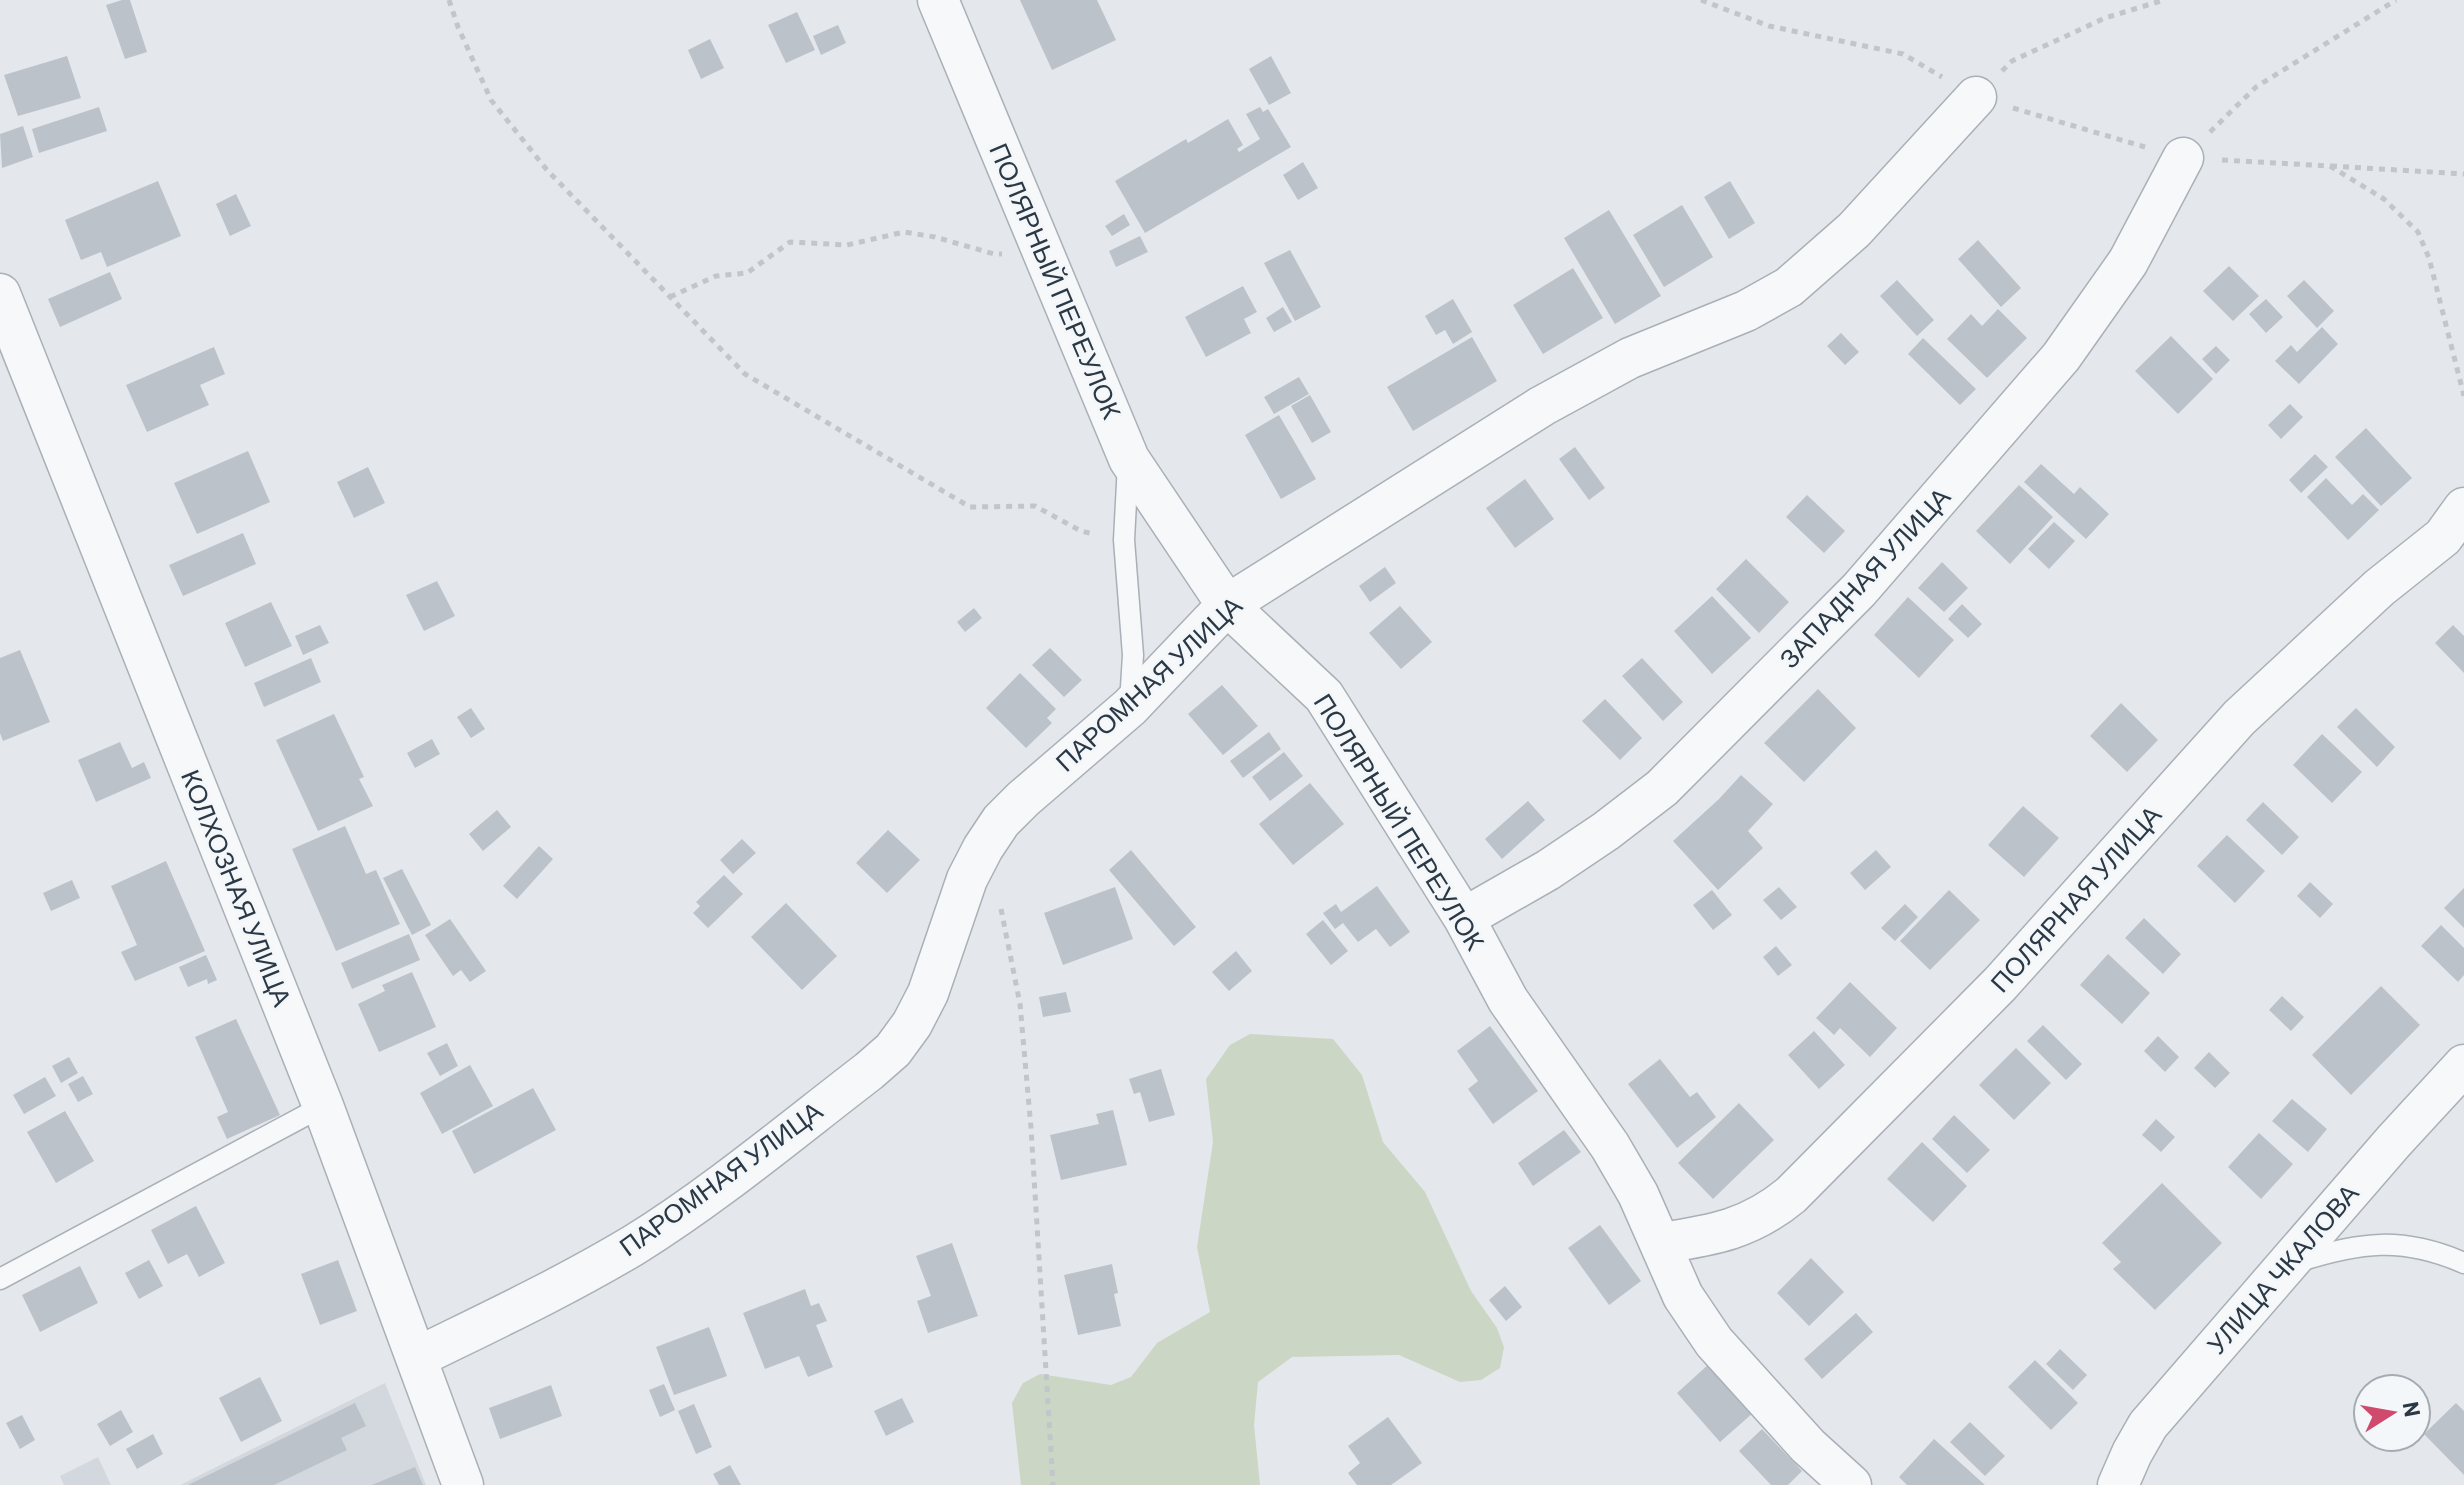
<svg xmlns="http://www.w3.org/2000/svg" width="2464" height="1485" viewBox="0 0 2464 1485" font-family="Barlow,sans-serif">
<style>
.built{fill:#d2d8de}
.green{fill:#cbd6c5}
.building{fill:#bbc2ca}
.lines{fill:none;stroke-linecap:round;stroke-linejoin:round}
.lane-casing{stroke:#a9b0b7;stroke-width:23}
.street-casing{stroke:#a9b0b7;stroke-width:43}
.path{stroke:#c2c6cb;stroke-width:5;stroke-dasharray:6 6;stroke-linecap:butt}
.lane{stroke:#f7f8fa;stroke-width:20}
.street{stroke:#f7f8fa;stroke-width:40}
.labels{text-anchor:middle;stroke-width:6;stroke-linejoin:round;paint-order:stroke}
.street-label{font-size:26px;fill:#2b3845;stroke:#f4f7f9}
</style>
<rect width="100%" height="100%" fill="#e4e8ec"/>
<path class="built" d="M385,1383l41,102h-246z
M98,1457l13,28h-47l-4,-9z"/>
<path class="green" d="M1250,1034l83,5 29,36 21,67 42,50 46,99 26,37 7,19 -4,21 -19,12 -21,2 -61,-27 -107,2 -34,25 -4,43 6,60h-239l-9,-82 11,-20 17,-9 71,11 20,-8 26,-34 53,-31 -13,-65 16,-105 -7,-63 24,-34z"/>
<path class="building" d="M122,0h8l17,52 -22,7 -19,-54z
M1020,0h77l19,40 -64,30z
M797,12l18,38 -29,13 -18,-38z
M838,25l8,18 -25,12 -8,-19z
M710,39l14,29 -23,11 -13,-29z
M67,56l14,42 -63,18 -14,-41z
M1271,56l20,37 -22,12 -20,-36z
M99,107l8,24 -68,22 -7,-24z
M1260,107l3,5 5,-3 23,38 -146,86 -30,-52 71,-42 2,4 40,-24 15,26 -6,4 2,3 21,-13 -14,-25z
M23,126l10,31 -31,11 -2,-34z
M1303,162l15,26 -20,12 -15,-25z
M158,181l23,55 -74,31 -6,-15 -20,8 -16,-40z
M1730,181l25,42 -26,16 -25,-42z
M236,194l15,32 -21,10 -14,-32z
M1682,205l31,52 -49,30 -31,-52z
M1609,210l52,86 -46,28 -51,-86z
M1124,214l6,11 -18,11 -7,-10z
M1140,236l8,16 -32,15 -7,-16z
M1978,240l43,48 -20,19 -43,-48z
M1290,250l31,57 -26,14 -31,-58z
M2229,266l30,30 -26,25 -30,-30z
M1573,268l30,50 -60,36 -30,-49z
M110,272l12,27 -62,28 -12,-28z
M1897,280l37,40 -17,16 -37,-40z
M2304,280l30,31 -17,17 -30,-32z
M1243,286l14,26 -13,7 7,14 -45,24 -21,-40z
M1453,299l19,33 -19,12 -8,-14 -9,5 -11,-19z
M2266,299l17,18 -17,16 -17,-19z
M1283,307l9,15 -18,10 -8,-14z
M1998,309l29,29 -40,40 -40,-39 24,-25 11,12z
M2322,327l16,17 -39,40 -24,-23 16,-16 6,7z
M1841,333l18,19 -14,13 -18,-19z
M2171,336l42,43 -35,35 -43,-43z
M1472,337l25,44 -84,50 -26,-44z
M1923,338l53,51 -16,16 -52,-51z
M2216,346l14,14 -14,14 -14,-15z
M214,347l11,27 -25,11 9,20 -62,27 -21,-47z
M1299,377l10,17 -35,20 -10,-17z
M1310,395l21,37 -19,11 -21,-37z
M2290,404l13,13 -22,22 -13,-14z
M1279,415l37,64 -35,20 -36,-64z
M2366,428l46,50 -31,28 -46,-49z
M1575,447l30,41 -16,12 -30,-41z
M248,451l22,51 -73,32 -23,-51z
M2315,454l13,13 -27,26 -12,-13z
M2041,464l33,30 6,-7 29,27 -23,25 -62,-57z
M368,467l17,36 -31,15 -17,-36z
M2326,478l26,27 11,-11 16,16 -31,30 -41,-43z
M1525,479l29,40 -39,29 -29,-40z
M2019,485l34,32 -43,47 -34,-33z
M1807,495l38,36 -21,22 -38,-36z
M2054,522l21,19 -26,28 -21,-20z
M243,533l13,31 -73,32 -14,-31z
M1746,559l43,43 -30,31 -43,-44z
M1942,562l26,26 -24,24 -26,-24z
M1385,567l11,16 -26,19 -11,-16z
M437,581l18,35 -31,15 -18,-36z
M1712,596l39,42 -39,36 -38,-43z
M1908,597l46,43 -35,38 -45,-43z
M271,602l21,44 -47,21 -20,-44z
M1962,604l20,20 -14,14 -20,-19z
M1400,606l32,36 -31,27 -32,-36z
M974,608l8,10 -17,14 -8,-10z
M320,625l9,18 -26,12 -8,-19z
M2453,625l11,11v37l-29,-30z
M1050,648l32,32 -18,17 -32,-32z
M20,650l30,72 -47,19 -3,-8v-75z
M311,658l10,24 -57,25 -10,-24z
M1642,658l41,44 -20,19 -41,-45z
M1020,673l36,36 -9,9 5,5 -26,25 -40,-40z
M1222,685l36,41 -35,29 -35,-41z
M1818,689l38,39 -52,54 -40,-39z
M1605,699l37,39 -22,22 -38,-39z
M2121,703l37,37 -31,32 -37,-36z
M471,708l14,21 -14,9 -14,-21z
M2356,708l39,39 -18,20 -40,-40z
M334,714l30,63 -5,2 14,27 -55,25 -42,-91z
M1269,732l12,17 -38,29 -13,-17z
M2322,734l40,38 -30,31 -39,-38z
M432,739l8,15 -25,14 -8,-15z
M120,742l12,26 12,-6 7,16 -55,24 -18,-42z
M1284,752l19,24 -33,25 -18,-24z
M1741,775l32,29 -25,27 15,17 -45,42 -45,-49 46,-42z
M1310,783l34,41 -51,41 -34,-41z
M1528,801l17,19 -43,39 -17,-20z
M2263,802l36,35 -17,18 -36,-35z
M2023,806l36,32 -35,39 -36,-32z
M497,810l14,17 -28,24 -14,-17z
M345,826l21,48 10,-4 24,54 -64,27 -44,-102z
M888,830l32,30 -33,33 -31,-30z
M2227,835l38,36 -30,32 -38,-37z
M742,839l14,14 -23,21 -13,-14z
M539,846l14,13 -36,40 -14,-13z
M1131,850l65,77 -22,19 -65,-76z
M1876,850l15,17 -26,23 -15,-17z
M166,861l39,90 -70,30 -14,-29 16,-7 -26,-59z
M402,869l29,56 -19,10 -29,-57z
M724,875l19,19 -35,34 -15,-15 7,-7 -4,-4z
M72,880l8,18 -29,13 -8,-18z
M2310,882l23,22 -13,14 -23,-22z
M1377,886l33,46 -20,15 -14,-18 -18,13 -15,-19 -8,6 -12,-16 13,-9 5,8z
M1115,887l18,52 -70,26 -19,-52z
M1779,887l18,20 -16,13 -18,-20z
M2464,888v40l-20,-20z
M1712,890l20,25 -19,15 -20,-25z
M1949,890l31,30 -50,50 -30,-29z
M786,903l51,53 -35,34 -51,-53z
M1905,904l13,13 -23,24 -14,-13z
M2144,918l37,36 -18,20 -38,-36z
M450,919l36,52 -16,11 -9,-12 -8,6 -28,-41z
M1323,920l25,31 -17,14 -25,-31z
M2441,925l23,23v27l-6,7 -37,-36z
M409,934l11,26 -68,29 -11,-26z
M1776,946l16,19 -14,11 -15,-19z
M1236,951l16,20 -23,20 -17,-19z
M2108,954l42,39 -28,31 -42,-39z
M206,955l11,25 -9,4 -1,-5 -19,8 -9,-20z
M412,972l24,55 -57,25 -21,-48 27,-13 -3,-6z
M1850,982l47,46 -27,29 -30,-29 -6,7 -18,-17z
M2381,986l39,39 -69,70 -39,-40z
M1066,992l5,20 -28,5 -4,-20z
M2282,996l22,21 -13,14 -22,-21z
M236,1019l44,96 -53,24 -10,-22 11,-5 -33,-75z
M2043,1025l39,39 -16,16 -39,-39z
M1490,1026l48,65 -45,33 -25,-35 10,-8 -21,-30z
M1814,1031l31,34 -26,24 -31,-34z
M2158,1036l21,21 -14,15 -21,-21z
M447,1043l11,23 -18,10 -13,-23z
M2016,1048l35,35 -37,37 -35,-35z
M2209,1052l21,21 -15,15 -21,-20z
M69,1057l9,16 -17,10 -9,-17z
M1660,1059l30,38 7,-5 19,25 -39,31 -49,-64z
M470,1065l23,41 -51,28 -22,-41z
M1161,1069l14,46 -26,7 -9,-30 -6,2 -5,-15z
M83,1076l10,18 -15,8 -10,-18z
M45,1077l11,19 -32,18 -11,-19z
M533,1088l23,42 -82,44 -22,-43z
M2292,1099l35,30 -19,23 -36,-31z
M1739,1103l35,37 -61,59 -35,-36z
M1113,1110l14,55 -66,15 -11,-45 49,-11 -3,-10z
M65,1111l29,50 -38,22 -29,-51z
M1954,1115l36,35 -23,23 -35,-34z
M2156,1119l19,18 -14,15 -19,-17z
M1564,1130l17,22 -48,34 -15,-23z
M2259,1133l34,31 -32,35 -33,-32z
M1922,1142l45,44 -34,36 -46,-43z
M2162,1183l60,60 -67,67 -42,-41 8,-7 -19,-19z
M196,1206l29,57 -26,14 -12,-23 -19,10 -17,-34z
M1600,1225l41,56 -32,24 -41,-57z
M952,1243l26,73 -50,17 -11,-32 14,-5 -15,-40z
M1811,1258l33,34 -35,34 -32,-33z
M149,1260l14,26 -24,13 -14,-26z
M338,1260l19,51 -37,14 -19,-51z
M1112,1264l6,29 -4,1 7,32 -43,9 -14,-60z
M80,1266l18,37 -58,29 -18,-37z
M1505,1286l17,21 -16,14 -17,-21z
M805,1289l6,17 8,-3 8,18 -11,4 17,42 -25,10 -9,-21 -34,13 -22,-56z
M1856,1313l17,19 -51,47 -18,-20z
M709,1327l18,49 -53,19 -18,-48z
M2060,1349l27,26 -14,15 -27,-26z
M2035,1360l43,43 -27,27 -43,-43z
M1710,1363l44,49 -34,30 -43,-49z
M260,1377l22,44 -41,21 -22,-44z
M664,1384l11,26 -15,7 -11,-27z
M551,1385l11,31 -62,23 -11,-31z
M902,1398l12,24 -28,14 -12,-25z
M355,1403l11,23 -25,12 6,12 -73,35h-86z
M2456,1403l8,8v64l-40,-41z
M694,1404l18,43 -16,7 -18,-43z
M121,1410l12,22 -23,14 -13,-22z
M22,1415l13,25 -15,9 -14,-26z
M1388,1417l34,46 -31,22h-34l-9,-12 12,-10 -12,-17z
M1970,1422l35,34 -20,20 -35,-34z
M1762,1429l40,42 -14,14h-17l-32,-34z
M153,1434l10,20 -26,15 -11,-20z
M1934,1439l51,46h-78l-8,-8z
M730,1465l11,20h-22l-6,-11z
M415,1467l8,18h-51z"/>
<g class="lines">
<defs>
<path id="lane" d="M1128,464l-4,76 9,115 -3,48
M2297,1262c63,-20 105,-26 167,1
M0,1279l323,-173"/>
<path id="street" d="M938,0l191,459 98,146 97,91 140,222 44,82 102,146 28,48 45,102 31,46 94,104 43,39
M0,294l323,812 140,379
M1464,918l84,-48 58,-39 56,-43 197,-198 202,-233 67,-95 55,-104
M1662,1243c52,-8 88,-14 129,-48l209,-211 239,-266 140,-130 64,-51 21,-29
M418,1357c73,-36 146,-70 216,-112 82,-51 158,-115 235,-174l24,-21 19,-26 16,-31 39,-114 16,-31 18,-27 22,-22 107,-92 97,-102 315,-199 88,-48 116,-47 43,-24 65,-57 122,-133
M2118,1485l14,-32 16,-28 246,-284 70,-76"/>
</defs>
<use href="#lane" class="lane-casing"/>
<use href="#street" class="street-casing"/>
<path class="path" d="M449,0l9,27 33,73 56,70 198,204 225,133 65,-1 46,25 13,3
M1701,0l68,26 134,28 39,23
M2002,71l10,-10 93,-43 59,-18
M2013,108l132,39
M2210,132l46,-45 140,-87
M2222,160l108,6 54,33 34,33 11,26 35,138
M2331,166l133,8
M670,297l46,-21 31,-3 43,-31 57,3 57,-13 31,5 59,17h8
M1001,909l19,95 11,124 22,357"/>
<use href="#lane" class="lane"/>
<use href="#street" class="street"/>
</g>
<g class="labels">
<g class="street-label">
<text transform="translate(1055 281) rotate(67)" y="9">ПОЛЯРНЫЙ ПЕРЕУЛОК</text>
<text transform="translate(1865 578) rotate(-47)" y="9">ЗАПАДНАЯ УЛИЦА</text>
<text transform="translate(1149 684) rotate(-43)" y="9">ПАРОМНАЯ УЛИЦА</text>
<text transform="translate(1399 822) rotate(58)" y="9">ПОЛЯРНЫЙ ПЕРЕУЛОК</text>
<text transform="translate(236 888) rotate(68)" y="9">КОЛХОЗНАЯ УЛИЦА</text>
<text transform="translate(2076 899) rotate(-48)" y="9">ПОЛЯРНАЯ УЛИЦА</text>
<text transform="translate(721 1179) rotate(-36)" y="9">ПАРОМНАЯ УЛИЦА</text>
<text transform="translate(2283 1269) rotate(-49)" y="9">УЛИЦА ЧКАЛОВА</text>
</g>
</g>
<g transform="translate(2392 1413) rotate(79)"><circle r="38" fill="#f4f7f9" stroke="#a4abb1" stroke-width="2"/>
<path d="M0-6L14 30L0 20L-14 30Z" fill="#d04a6e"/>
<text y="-12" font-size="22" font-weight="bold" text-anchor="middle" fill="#2b3845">N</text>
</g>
</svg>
